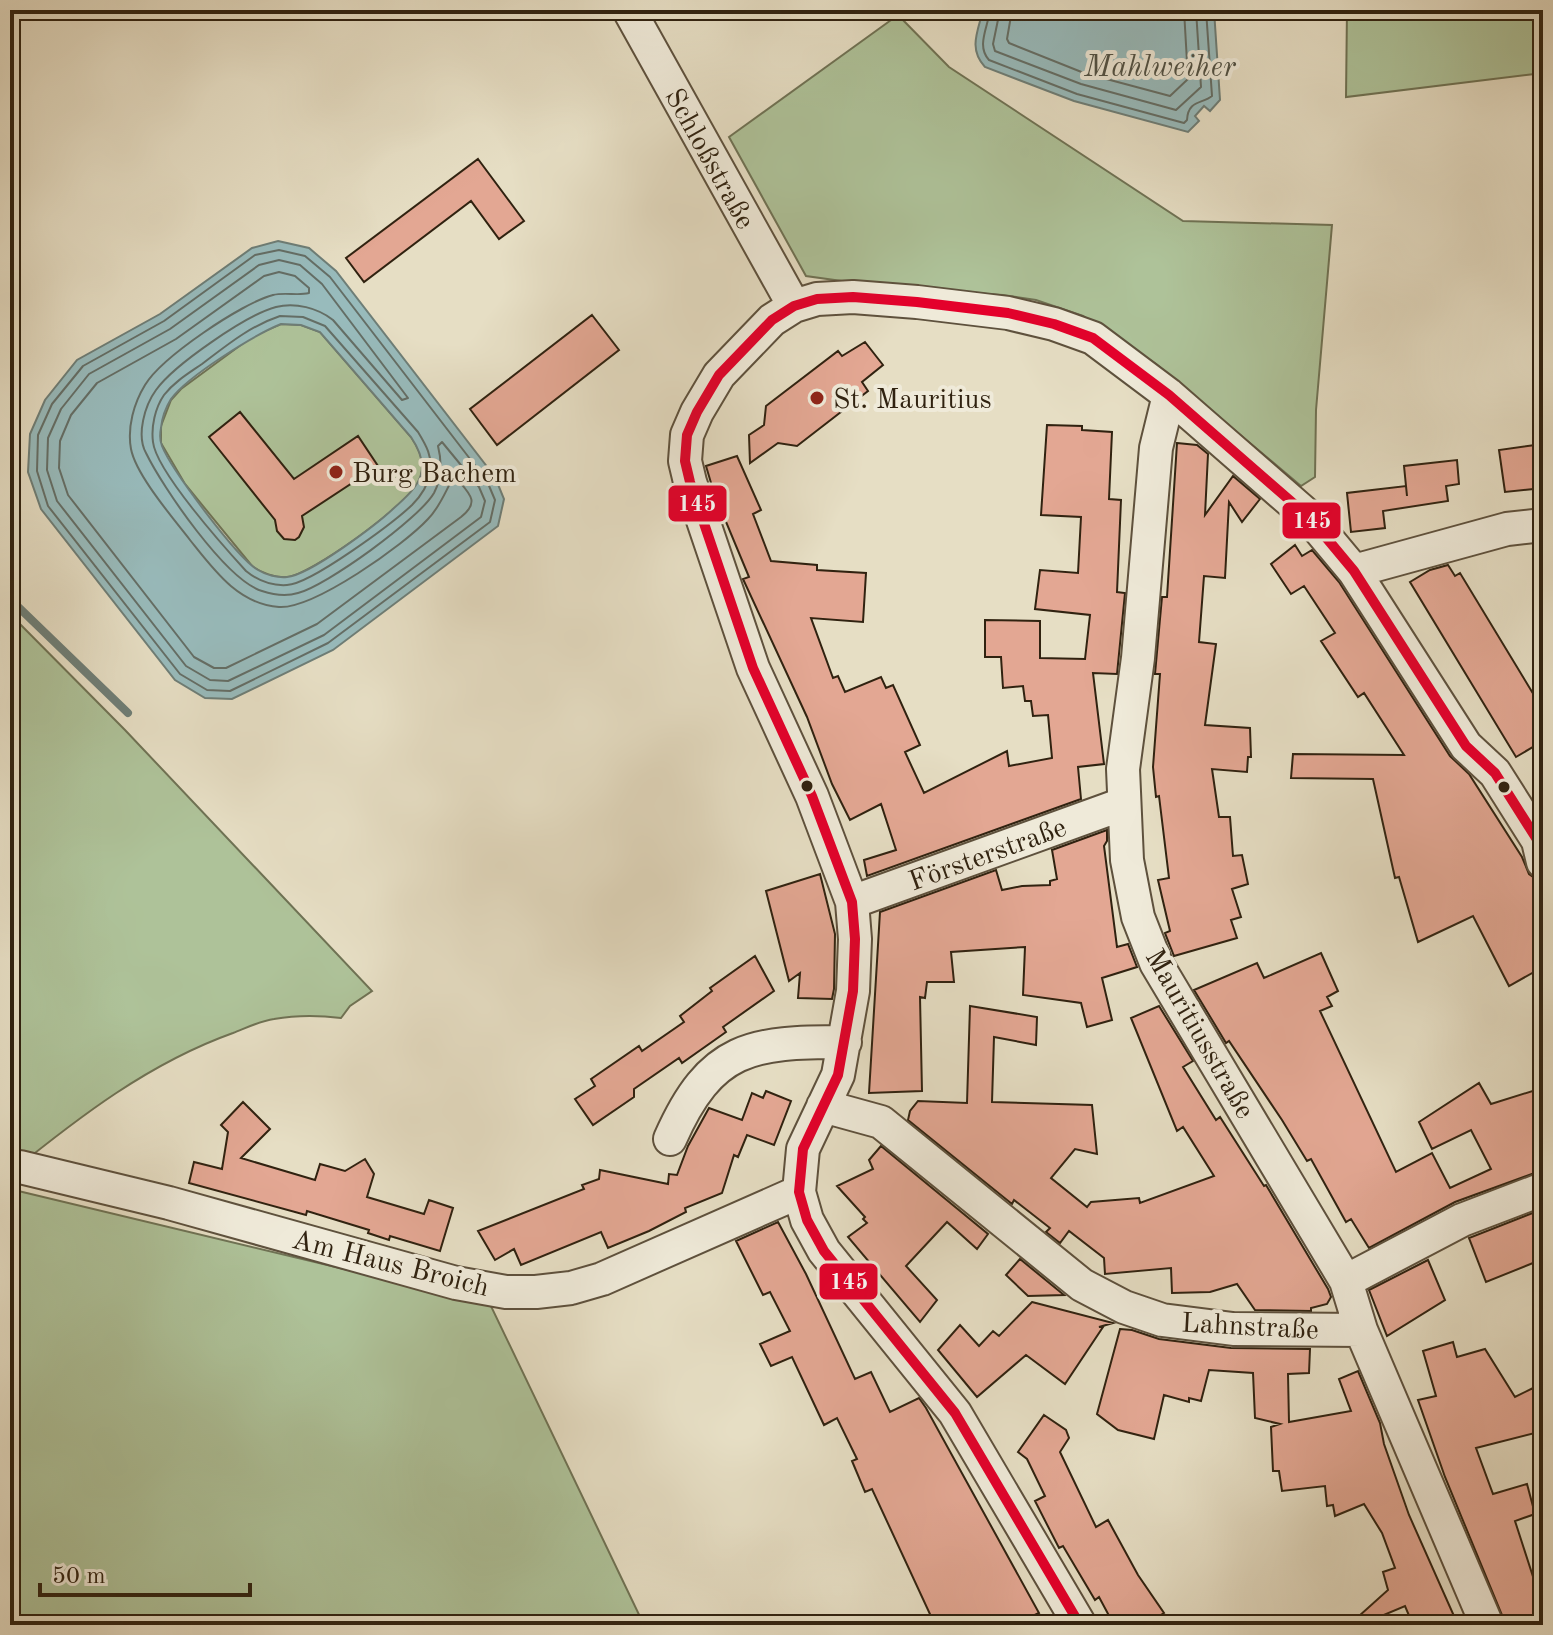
<svg xmlns="http://www.w3.org/2000/svg" width="1553" height="1635" viewBox="0 0 1553 1635" font-family="'Old Standard TT',serif">
<style>
.green{fill:#aec299;stroke:#6f7254;stroke-width:2}
.water{fill:#98bbbc;stroke:#6e7e77;stroke-width:2;fill-rule:evenodd}
.lines{fill:none;stroke-linecap:round;stroke-linejoin:round}
.shore{stroke:#646e66;stroke-width:2}
.stream{stroke:#6e7e77;stroke-width:8}
.building{fill:#e3a793;stroke:#302210;stroke-width:2}
.street-casing{stroke:#5e513d;stroke-width:36}
.street{stroke:#efead9;stroke-width:32}
.bus-1-casing{stroke:#efead9;stroke-width:16}
.bus-1{stroke:#e4002b;stroke-width:10}
.poi-dot{fill:#8f2418;stroke:#efead9;stroke-width:3}
.bus-dot{fill:#302210;stroke:#efead9;stroke-width:3}
.labels{text-anchor:middle;stroke-width:8;stroke-linejoin:round;paint-order:stroke}
.street-label{font-size:28px;fill:#302210;stroke:#efead9}
.poi-label{font-size:28px;fill:#302210;stroke:#efead9;text-anchor:start}
.water-label{font-size:30px;font-style:italic;fill:#4f5044;stroke:#efead9}
.line-badge{stroke:#efead9;stroke-width:3}
.badge-label{font-size:22px;text-anchor:middle;font-weight:bold;fill:#fff}
</style>
<rect width="100%" height="100%" fill="#e6dec4"/>
<filter id="stains"><feTurbulence type="fractalNoise" baseFrequency=".0025" numOctaves="4"/><feColorMatrix values="0 0 0 0 .2 0 0 0 0 .09 0 0 0 0 .02 0 0 0 .5 -.17"/></filter>
<radialGradient id="worn" r=".72"><stop offset=".6" stop-color="#630" stop-opacity="0"/><stop offset="1" stop-color="#630" stop-opacity=".3"/></radialGradient>
<path class="green" d="M1347,10h196v63l-197,24z
M898,15l51,52 234,154 149,4 -16,185 -1,67 -14,9 -145,-122 -73,-48 -47,-16 -33,-5 -111,-7 -86,-12 -77,-139z
M281,324l20,1 19,7 91,105c10,15 16,29 7,46 -11,22 -107,92 -131,94 -12,1 -26,-4 -35,-11l-67,-82 -24,-41v-17l10,-26 10,-11 72,-53z
M10,614l115,116 247,261 -22,15 -9,12c-23,-3 -45,-3 -67,1 -14,2 -28,9 -41,14 -84,30 -154,84 -223,140z
M10,1189l480,115 154,321h-634z"/>
<path class="water" d="M983,10h231l6,90 -10,11 -6,-5 -9,10 4,5 -11,11 -114,-31 -89,-34c-17,-18 -7,-36 -2,-57z
M278,241l31,7 27,23 159,206 9,22 -6,27 -165,124 -101,49 -27,-1 -30,-18 -134,-171 -13,-37 2,-38 15,-34 32,-40 83,-46 92,-66zM281,324l20,1 19,7 91,105c22,33 9,48 -17,71 -18,17 -84,67 -107,69 -9,1 -21,-2 -29,-7 -21,-12 -87,-101 -96,-124 -2,-5 -2,-13 -1,-18 1,-10 5,-21 10,-29 17,-23 83,-64 110,-75z"/>
<g class="lines">
<path class="shore" d="M990,10c-2,17 -14,36 -1,50l88,34 107,29 3,-3c1,-20 15,-16 25,-24l-6,-86
M1000,10l-7,34 2,7 86,33 95,26 25,-23 -5,-77
M1012,10l-5,29 2,4 75,30 86,23 18,-17 -4,-69
M279,250l26,6 25,21 157,204 8,19 -5,22 -162,121 -98,48 -23,-1 -27,-16 -132,-168 -11,-35 1,-36 14,-31 31,-38 81,-45 91,-66z
M279,260l21,5 22,19 86,114 -6,2 -69,-80c-15,-12 -38,-18 -57,-13 -30,8 -102,58 -120,83 -11,15 -20,45 -10,63 17,35 80,127 116,138 12,4 23,6 36,2 28,-7 121,-74 136,-100 8,-15 8,-31 4,-47l4,-4 37,45 6,14 -4,16 -157,118 -96,46 -18,-1 -24,-14 -129,-165 -10,-31 1,-32 13,-29 28,-35 81,-45 89,-64z
M279,272l16,4 14,12v5c-11,3 -24,-1 -36,2 -31,8 -111,62 -128,90 -11,18 -18,42 -14,64 5,26 42,69 59,91 24,30 48,64 89,67 35,2 125,-62 149,-88 12,-12 17,-27 25,-41l4,1c13,15 23,23 4,38l-144,107 -91,44h-12l-20,-11 -126,-162 -9,-27 1,-27 11,-26 26,-32 79,-44 88,-63z
M280,316l23,1 22,9 93,106c8,13 15,25 12,41 -2,12 -10,24 -18,32 -19,18 -101,79 -125,80 -15,1 -30,-5 -41,-14 -21,-23 -90,-100 -93,-129 -2,-15 2,-34 11,-47 10,-13 25,-22 38,-31 25,-19 48,-38 78,-48z"/>
<path class="stream" d="M10,599l118,114"/>
</g>
<path class="building" d="M478,159l46,62 -25,18 -28,-38 -107,81 -18,-24z
M592,315l27,35 -122,95 -27,-36z
M865,342l18,23 -21,17 6,9 -71,55 -19,-3 -28,20 -1,-28 15,-10 2,-19 72,-55 4,5z
M240,412l54,67 64,-43 20,30 -76,50 2,11 -5,10 -4,3 -11,-1 -7,-8 -2,-11 -66,-83z
M1047,425l35,1v4l30,2 -3,67 12,1 -4,92 8,1 -8,81 -24,-1 11,91 -26,3 3,32 -214,77 -3,-16 32,-10 -15,-46 -31,16 -18,-36 -25,-67 -64,-138 6,-2 -35,-84 -8,-27 31,-10 24,54 -8,4 18,47 46,4v5l49,3 -3,49 -52,-4 22,60 5,-2 7,16 36,-15 5,11 7,-3 27,60 -15,7 19,41 83,-42 2,15 43,-8 -4,-43 -15,1 -2,-15h-6l-2,-15 -20,2 -2,-31h-16v-37l55,1v37l45,1 5,-44 -55,-6 5,-39 38,3 3,-56 -40,-2z
M1177,443l20,2 11,9 -3,61 28,-39 27,23 -18,23 -13,-20 -4,76 -21,-2 -5,66 17,2 -11,81 45,3 1,29h-3l-1,15 -35,-3 7,48h11l3,39 9,-1 6,29 -16,5 9,28 -10,3 6,18 -63,18 -9,-23 5,-2 -12,-51 11,-2 -10,-82 -3,1 -3,-30 7,-93h-5l7,-77h5z
M1543,444v44l-38,4 -6,-42z
M1457,460l2,24 -13,2 2,15 -65,10 2,17 -34,4 -4,-39 59,-7 1,10 -3,-30z
M1295,545l7,11 10,-6 27,32 111,174 19,18 53,83 7,17 7,5 7,12v76l-34,19 -36,-70 -55,26 -19,-65 -4,1 -22,-99 -82,-1 2,-24 111,1 -40,-62 -6,4 -37,-56 14,-8 -31,-47 -13,8 -20,-30z
M1448,565l7,11 5,-3 83,137v31l-27,16 -106,-175 20,-12z
M1107,830v11l-3,5 13,101 11,-3 9,23 -35,11 10,42 -25,7 -6,-24 -58,-8 2,-48 -74,5 3,30h-27l-2,16 -5,-1 2,94 -53,2 11,-181 116,-42 6,20 20,-4 28,-1v-4l7,-2 -5,-29z
M820,874l15,60 -1,55 -2,10 -34,-1 2,-25 -11,8 -23,-90z
M1321,953l17,38 -11,6 5,9 -12,5 76,161 36,-19 18,35 41,-19 -20,-39 -39,19 -13,-27 60,-39 12,21 48,-15 4,12v69l-88,32 -86,46 -18,-29 -5,3 -35,-63 -4,2 -25,-41 -53,-79 -3,2 -32,-53 63,-27 7,15z
M755,956l19,35 -51,36 3,5 -44,31 -3,-5 -45,31v8l-41,28 -18,-26 20,-13 -4,-7 48,-33 3,5 42,-29 -4,-6 32,-25 -2,-3z
M970,1006l67,11 -1,28 -42,-8 -2,65 100,3 5,49 -22,-5 -24,29 36,29 4,-5 48,-4 1,5 74,-27 -31,-49 -6,4 -46,-113 28,-12 34,55 -10,6 33,53 4,-3 44,69 2,-1 62,104 3,8 -4,7 -16,4v3l-56,-1 -18,-26 -27,8 -38,1 -1,-25 -66,6 -1,-16 -35,-27 -9,12 -14,-11 4,-4 -36,-28 -2,4 -104,-84 2,-9 8,-10 49,2z
M766,1091l25,10 -17,44 -27,-10 -9,22 -4,-2 -12,38 -37,15 1,4 -37,19 -41,17 -7,-16 -80,33 -7,-16 -19,11 -17,-29 106,-42 -2,-4 17,-6 1,-9 68,14 1,-10 8,1 11,-29 21,-38 33,12 10,-27 11,5z
M243,1102l27,27 -29,29 74,22 5,-16 25,7 20,-12 9,15 -7,23 57,17 5,-14 24,8 -13,43 -50,-15 -1,4 -21,-7 1,-3 -62,-19 -1,4 -117,-32 5,-21 28,7 6,-37 -7,-7z
M881,1146l107,88 -11,15 -30,-27 -41,44 31,34 -17,22 -72,-85 19,-14 -4,-4 2,-2 -28,-31 36,-17 -4,-9z
M1543,1209v50l-57,23 -17,-44z
M778,1222l28,52 49,105 16,-7 19,40 29,-14 7,10 113,205 -26,12h-78l-63,-136 -7,3 -13,-31 5,-2 -20,-41 -13,7 -32,-68 -21,9 -11,-22 30,-13 -20,-39 -7,3 -27,-54z
M1020,1259l44,36 -36,1 -22,-21z
M1428,1260l17,40 -58,36 -18,-46z
M1032,1302l81,21 -14,4h4l-38,57 -39,-29 -49,42 -39,-47 22,-25 19,21 14,-15 6,5z
M1120,1329l12,1 27,9 72,9 79,1 -1,24 -21,1 1,48 62,-11 -12,-32 19,-8 22,52 4,21 25,71 49,110h-45l-8,-19 -45,19h-11l39,-35 -5,-18 12,-4 -13,-35 -18,-29 -29,12 -2,-11 -6,1 -2,-20 -43,5 -3,-20h-6l-2,-44 9,-3 -25,-6 -2,-45 -44,-3 -8,31 -12,-3v4l-25,-7 -10,44 -36,-9 -21,-16z
M1453,1342l4,15 28,-8 30,48 18,-9 2,8 8,-2v37l-67,17 17,46 34,-10 8,30 -20,7 22,68 6,-2v30l-26,8h-11l-61,-148 -27,-77 18,-4 -13,-45z
M1044,1415l22,15 3,8 -9,14 36,75 12,-7 30,55 26,38 -5,3 5,9h-50l-15,-28 -4,3 -32,-54 -4,2 -24,-47 10,-5 -18,-37 -9,-7z"/>
<g class="lines">
<defs>
<path id="street" d="M629,10l165,296
M1169,395l-13,53 -18,210 -15,111 4,91 11,57 18,46 190,318 15,49 126,295
M1354,571l153,-42 36,-4
M852,902l271,-98
M823,1106l58,16 201,163 42,22 38,13 71,9 128,1
M670,1139c41,-93 81,-97 175,-97
M20,1167l149,36 287,80 50,9h30l35,-4 31,-9 197,-87
M1346,1281l116,-61 81,-31
M1080,1625l-125,-212 -131,-162 -17,-31 -8,-28 4,-43 35,-74 15,-84 2,-52 -3,-37 -40,-106 -59,-128 -63,-186 -5,-21 2,-26 10,-23 22,-37 53,-55 22,-14 23,-7 36,-2 64,5 91,11 46,11 39,14 76,57 140,122 45,54 112,175 29,27 43,68 5,21"/>
</defs>
<use href="#street" class="street-casing"/>
<use href="#street" class="street"/>
<defs>
<path id="bus-1" d="M1080,1625l-125,-212 -131,-162 -17,-31 -8,-28 4,-43 35,-74 15,-84 2,-52 -3,-37 -40,-106 -59,-128 -63,-186 -5,-21 2,-26 10,-23 22,-37 53,-55 22,-14 23,-7 36,-2 64,5 91,11 46,11 39,14 76,57 140,122 45,54 112,175 29,27 43,68 5,21"/>
</defs>
<use href="#bus-1" class="bus-1-casing"/>
<use href="#bus-1" class="bus-1"/>
</g>
<g class="poi-dot">
<circle cx="817" cy="398" r="8"/>
<circle cx="336" cy="472" r="8"/>
</g>
<g class="bus-dot">
<circle cx="807" cy="786" r="7"/>
<circle cx="1504" cy="787" r="7"/>
</g>
<g class="labels">
<g class="street-label">
<text transform="translate(711 158) rotate(61)" y="10">Schloßstraße</text>
<text transform="translate(987 853) rotate(-20)" y="10">Försterstraße</text>
<text transform="translate(1201 1033) rotate(60)" y="10">Mauritiusstraße</text>
<text transform="translate(391 1262) rotate(14)" y="10">Am Haus Broich</text>
<text transform="translate(1250 1325) rotate(3)" y="10">Lahnstraße</text>
</g>
<g class="poi-label">
<text x="833" y="408">St. Mauritius</text>
<text x="352" y="482">Burg Bachem</text>
</g>
<g class="water-label">
<text x="1160" y="76">Mahlweiher</text>
</g>
</g>
<g class="line-badge">
<rect x="667" y="484" width="61" height="39" rx="8" fill="#e4002b"/>
<rect x="1281" y="501" width="61" height="39" rx="8" fill="#e4002b"/>
<rect x="818" y="1262" width="61" height="39" rx="8" fill="#e4002b"/>
</g>
<g class="badge-label">
<text x="697" y="511">145</text>
<text x="1312" y="528">145</text>
<text x="849" y="1289">145</text>
</g>
<rect width="1553" height="1635" fill="none" stroke="#e6dec4" stroke-width="40"/>
<rect x="12" y="12" width="1529" height="1611" fill="none" stroke="#302210" stroke-width="4"/>
<rect x="20" y="20" width="1513" height="1595" fill="none" stroke="#302210" stroke-width="2"/>
<path d="M40 1583v12h210v-12" fill="none" stroke="#302210" stroke-width="4"/>
<text x="52" y="1583" font-size="24" fill="#302210" stroke="#efead9" stroke-width="6" paint-order="stroke">50 m</text>
<rect width="100%" height="100%" filter="url(#stains)"/>
<rect width="100%" height="100%" fill="url(#worn)"/>
</svg>
